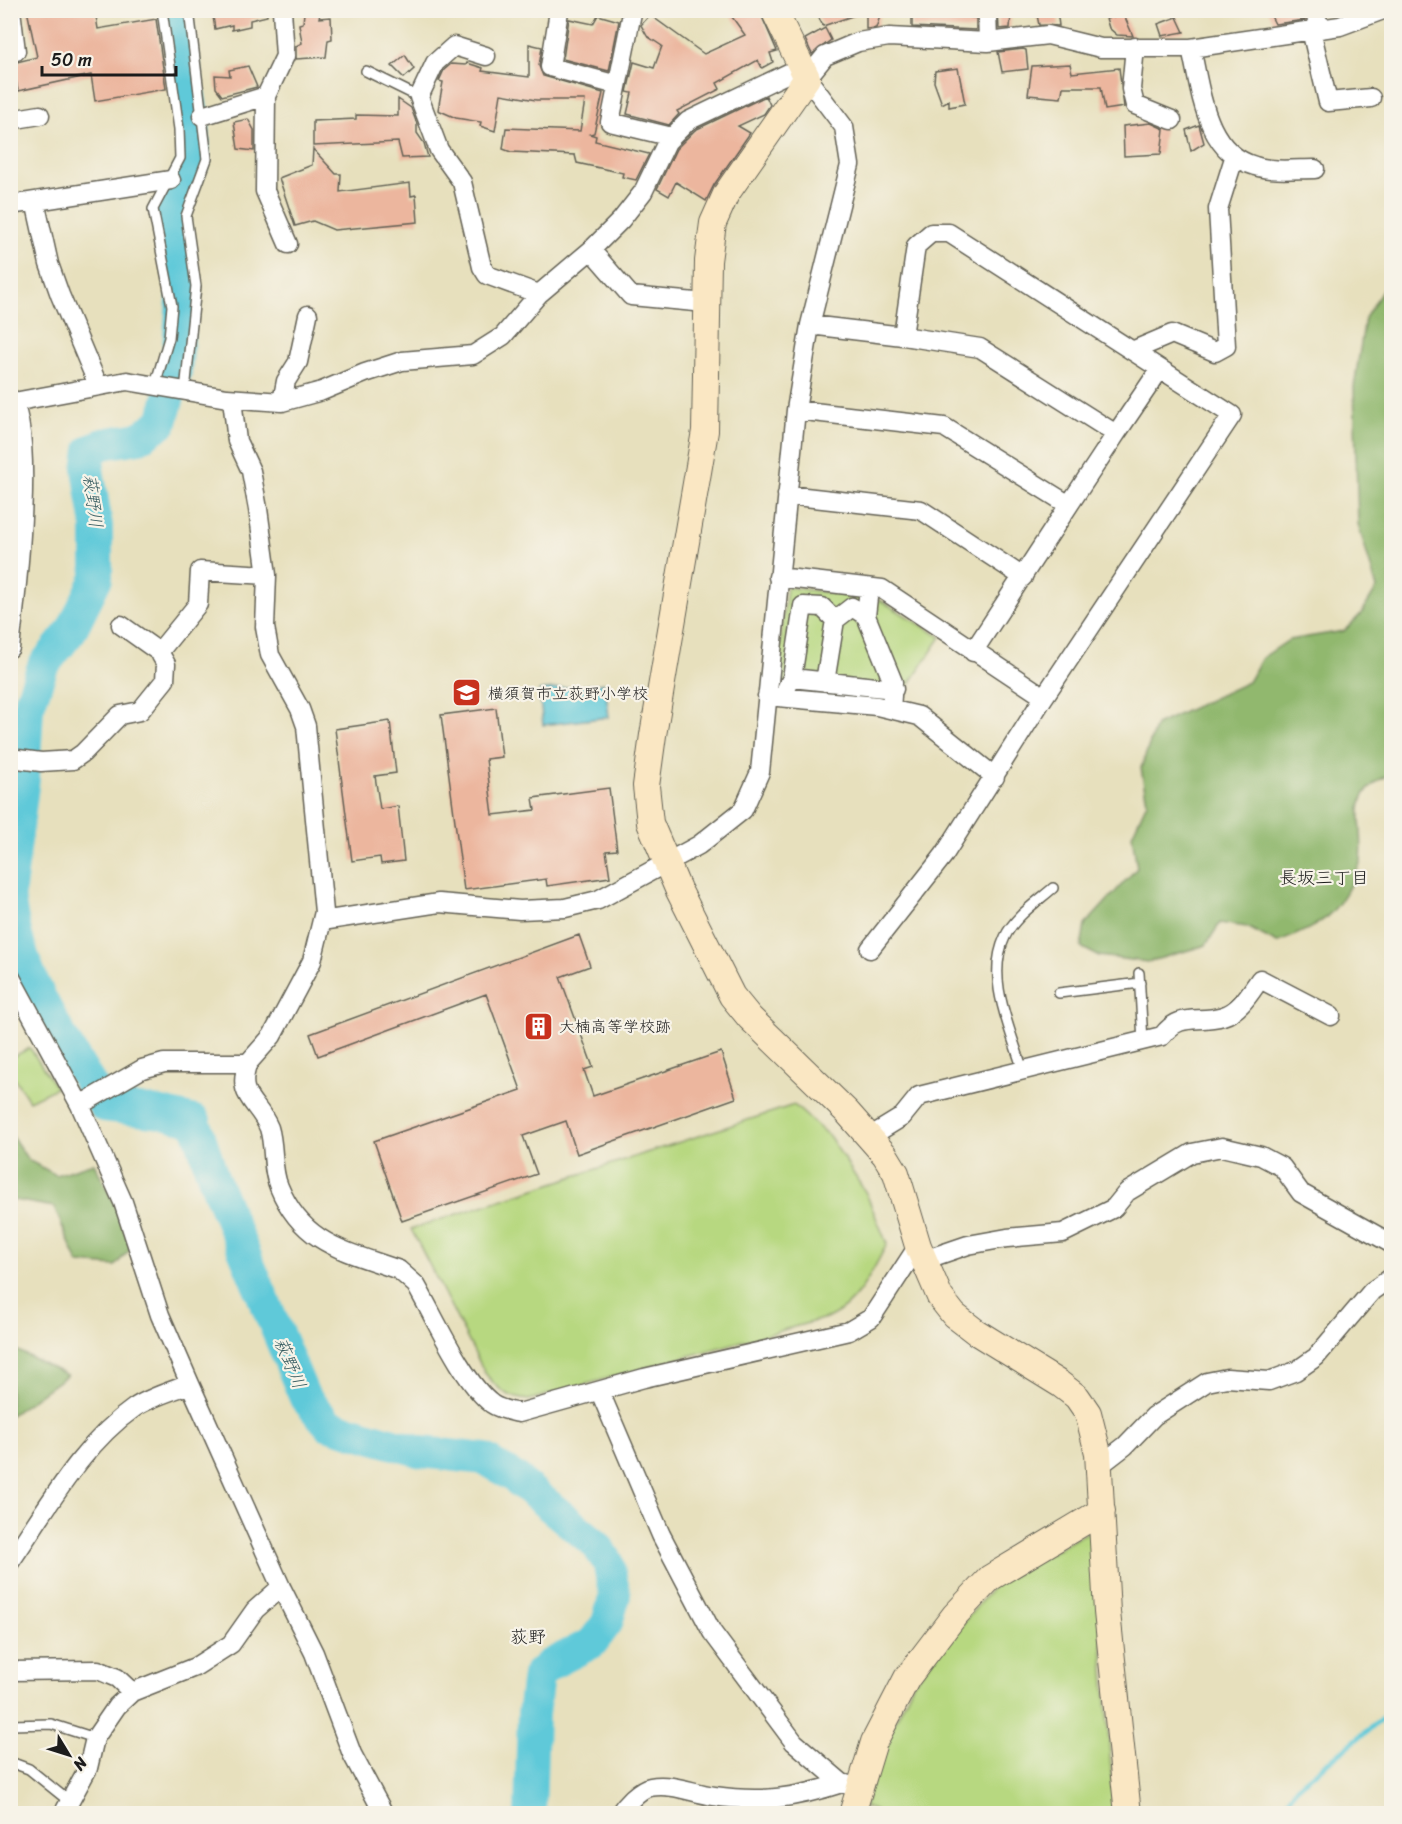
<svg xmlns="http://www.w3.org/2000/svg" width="1402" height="1824" viewBox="0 0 1402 1824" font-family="Sriracha,'Klee One',sans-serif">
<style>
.green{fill:#b7d880;stroke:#6a7a4e;stroke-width:1.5}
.forest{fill:#91b86e;stroke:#566a45;stroke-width:1.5}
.water{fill:#5ec9d9;stroke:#3d727a;stroke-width:1.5}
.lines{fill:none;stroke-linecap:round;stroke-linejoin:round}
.stream{stroke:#5ec9d9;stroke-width:5}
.river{stroke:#5ec9d9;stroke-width:32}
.building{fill:#ecb69e}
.lane-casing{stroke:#636154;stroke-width:12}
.street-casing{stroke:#636154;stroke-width:21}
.secondary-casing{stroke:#636154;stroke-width:28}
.lane{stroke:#fff;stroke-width:9}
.street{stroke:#fff;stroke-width:18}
.secondary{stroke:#fae7c3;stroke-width:26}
.labels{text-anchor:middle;stroke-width:4.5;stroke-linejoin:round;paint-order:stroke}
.poi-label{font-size:16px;fill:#1c1c1c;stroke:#f7f3e8;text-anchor:start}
.water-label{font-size:18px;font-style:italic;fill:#33595e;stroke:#f7f3e8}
.neighbourhood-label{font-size:18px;fill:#1c1c1c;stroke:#f7f3e8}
</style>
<rect width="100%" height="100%" fill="#f7f3e8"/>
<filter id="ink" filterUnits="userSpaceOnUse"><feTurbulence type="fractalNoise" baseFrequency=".0167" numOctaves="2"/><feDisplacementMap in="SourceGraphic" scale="12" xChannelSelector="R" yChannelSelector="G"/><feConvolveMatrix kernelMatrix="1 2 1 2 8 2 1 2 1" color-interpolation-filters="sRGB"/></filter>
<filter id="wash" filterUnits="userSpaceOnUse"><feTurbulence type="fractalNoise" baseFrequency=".008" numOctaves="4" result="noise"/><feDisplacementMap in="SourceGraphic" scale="24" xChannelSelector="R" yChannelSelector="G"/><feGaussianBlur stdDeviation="1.35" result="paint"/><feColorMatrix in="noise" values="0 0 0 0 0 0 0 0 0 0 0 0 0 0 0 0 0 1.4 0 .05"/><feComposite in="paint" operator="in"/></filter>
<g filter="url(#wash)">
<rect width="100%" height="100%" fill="#e7e0bd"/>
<path class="green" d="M787,587l93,13 61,37 -40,60 -126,-10z
M30,1048l26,40 -27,13 -18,-28 -1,-15z
M794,1105l36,32 36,56 21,51c-15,27 -28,59 -57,73l-301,83c-21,-2 -31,-10 -44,-27l-74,-144z
M1094,1528l20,285 -227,1 -23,-7 20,-62 30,-63 80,-96z"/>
<path class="forest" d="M1391,277v497c-48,22 -25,45 -30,86 -1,6 -6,14 -9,21 -19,40 -36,45 -75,62l-30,-16 -27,-4 -14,22 -58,17 -50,-6 -17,-9 4,-22 52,-57 -5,-33 15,-33 -6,-34 15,-43 92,-43 14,-24 27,-18 55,-9 17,-17 16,-26 -19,-64 -4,-137 11,-69z
M10,1133l18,27 28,15 38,-12 20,40 17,45 -16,18 -37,-3 -24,-56 -40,-7 -3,2z
M10,1347l57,28 -56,40h-1z"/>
<path class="water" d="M605,683l4,34 -66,8 -4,-34z"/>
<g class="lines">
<path class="stream" d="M1285,1814v-10l12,-17 95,-76"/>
<path class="river" d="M10,888l14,-110 4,-70 15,-42 28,-35 26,-53v-52l-9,-57 3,-19 12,-6 36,-6 23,-16 14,-51 7,-81 -3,-33 -9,-49 23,-47v-38l-19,-113
M10,902c10,76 55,140 94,204l58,7 33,8 19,59 91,218 24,27 92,27 64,7 29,18 82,67 12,18 7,33 -8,28 -15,20 -43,22 -11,10 -5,39 -3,100"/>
</g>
<g id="blocks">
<path class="building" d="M27,10h68l3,19 58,-10 10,70 -71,12 -4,-26 -73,16 -5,-28 24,-6z
M212,10h55v6l-17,4v6l-18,4v-5l-17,4z
M727,10h32l18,41 -7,2 3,9 -11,6 -4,-8 -41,23 3,6 -43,22 2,3 -10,11 -42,-11 5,-21 -5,-1 7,-30 20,6 8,-22 -15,-10 -6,-11 9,-10 54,39 41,-19z
M815,10h46v3l-38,13z
M866,10h16l-6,18 -10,1z
M912,10h21l7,4 36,4v12l-64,-3z
M998,10h8l5,5 -1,13 -11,1z
M1036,10h21l2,16 -20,-1z
M1268,10h34l3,10 -30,4z
M304,13h16l-1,5 12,-1 1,22 -4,1 -2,17 -30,2v-13l6,-3 -3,-19 4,-1z
M598,15l21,6 -10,50 -46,-12 6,-40 24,5z
M1124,15l9,21 -16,-1 -8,-7 -3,-10z
M1177,17l7,15 -22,4 -4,-12z
M825,28l6,12 -19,14 -7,-15z
M529,44l13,3 -3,19 4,10 60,17 -9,40 -4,1 6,2 -1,5 54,13 -13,26 -14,-3 1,-4 -46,-10 -2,-8 -64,-3 -8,-3 3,-21 74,3 5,-31h-49l-35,-6 -6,37 -15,-5 1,-4 -25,-4 -18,-8 5,-28 -4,-1 5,-11 7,-6 15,1 1,-2 16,5 -1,3 47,6z
M1023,49l3,1 2,19 -26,3 -4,-20z
M405,55l9,14 -10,9 -12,-12z
M1070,64l2,9 47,-5 5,39 -19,3 -4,-23h-38l-2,11 -33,-3 4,-29z
M248,66l9,21 -35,9 -6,-8 -1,-13 15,1 -1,-6z
M958,68l7,36 -16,3v-7l-7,4 -8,-22 1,-11z
M766,96l4,9 -6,9 -26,12 12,7 -36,52 -8,16 -30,-19 -7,14 -12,-7 19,-40 19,-19z
M398,99l13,9 6,16v9l7,10 4,14 -26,1 -4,-16 -85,4v-25l43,-2v-4l42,1z
M248,119l6,11v21l-16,-2 -4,-27z
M1151,123l13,6 -3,25 -37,2 -1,-30z
M1199,125l5,18 -13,8 -5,-21z
M313,149l23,25h5l-1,18 70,-9 1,13 5,-1 2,27 -84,8 -21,-9 -18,5 -16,-48 33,-13z
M496,708l6,49 -16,2 7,56 42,-5 -2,-12 76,-10 8,62 -11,1 4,26 -63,9 -1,-7 -82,11 -23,-175z
M390,721l6,52 -21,3 5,33 18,-3 6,55 -23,3 -1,-7 -28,4 -17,-132z
M579,935l11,31 -30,11 33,90 -9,3 9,26 128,-44 15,46 -159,56 -11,-33 -43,15 14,38 -135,47 -28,-80 147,-51 -35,-96 -168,62 -8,-22z"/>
</g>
</g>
<g filter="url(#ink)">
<use href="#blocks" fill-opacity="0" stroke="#636154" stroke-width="1.5"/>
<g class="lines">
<defs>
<path id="lane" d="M366,71l53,26
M155,385l14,-47 3,-32 -19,-97 27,-51 -1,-29 -17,-119
M185,391l11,-105 -10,-70 21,-57 -18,-149
M1139,973l4,68
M1059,993l81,-10
M1023,1071c-12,-42 -38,-92 -18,-134 9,-20 32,-35 48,-49
M10,1725l41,-1 44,14
M10,1762l19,7 41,33"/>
<path id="street" d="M282,10l3,46 -19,40 -1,95 23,53
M987,10l1,32
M1313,10l8,18
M559,11l-9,56 67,18
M632,13l-22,109 62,15
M1311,30l17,72 43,-4
M1135,47l-4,42 4,16 37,15
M1191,48c10,43 14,104 64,118 18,6 41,3 60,3
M10,52l6,-1 -5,-41
M486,56l-32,-10 -19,17 -16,34 20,53 23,32 20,85 5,8 52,19
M202,116l64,-20
M10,120l30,-5
M35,201l14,63 11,31 38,90
M10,205l161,-25
M591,250l40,46 75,7
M903,336l77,12 136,86 44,-65
M1132,351l40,-17 43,18 11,-6 -8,-137 16,-51
M10,398c27,29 5,207 0,250
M14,402l113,-21 100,17 55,4 40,-11 43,-18 37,-12 71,-6 30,-19 36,-42 52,-44 30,-30 22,-28 24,-50 21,-21 115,-55
M282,402l4,-21 12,-19 10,-47
M796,410l148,17 125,78 47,-71
M787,495l134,15 102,67
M778,577l104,12 162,108 188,-282 -283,-182h-18l-15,13 -13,90 -93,-11
M869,588l-3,28 27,66 -2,27
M835,620l17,-13 14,9
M121,625l38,27
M973,652l96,-147
M792,678l11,-72 19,1 13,13 -10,62
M787,687l5,-9 102,11
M767,696l110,10 42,10 76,61
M10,758l31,4 32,-2 10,-7 37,-38 20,-4 25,-31 1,-16 -7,-12 39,-48 2,-33 67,4
M322,921l117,-18 81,7 45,-2 33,-8 101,-55 44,-35 17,-38 36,-362 14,-85 40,-160 -6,-38 -37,-49 18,-22 33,-14 31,-5 99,5 60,-7 53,13h90l149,-22 43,-16
M870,949l74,-94 100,-158
M10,976l70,129 62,-36 22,-6h84l24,-27 40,-75 12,-49 -18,-186 -6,-17 -30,-54 -5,-28 2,-52 -9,-66 -7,-38 -14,-30 -5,-42
M248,1063c-13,34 10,38 21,65 6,19 2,41 10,59 24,58 67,64 120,83l17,15c19,33 47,97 76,119 7,5 18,7 27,9l125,-35 205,-47 22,-13 47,-72
M80,1105l43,97 37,113 30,69 91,203 33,66 38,101 32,60
M871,1136l31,-19 17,-21 243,-60c19,-25 35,-12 61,-20 17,-5 27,-23 37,-37l71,37
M924,1260l44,-15 39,-7 56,-5 51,-25 13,-16 65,-39 30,-6 39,9 21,11 19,26 91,51
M600,1392l61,143 51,97 82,110 48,41 17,5
M1099,1466l26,-20 29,-30 53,-34 20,-4 42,3 27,-10 20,-14 56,-66 20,-14
M10,1562c37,-53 71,-117 124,-154 16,-11 38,-17 56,-24
M10,1671l88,-1 19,8 15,14
M63,1814l25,-46 7,-30 22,-32 15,-14 63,-25 36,-23 24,-34 26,-23
M619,1814c6,-9 20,-25 31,-27 23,-4 42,6 64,9 48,7 82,2 128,-13"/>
<path id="secondary" d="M774,10l33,68 -81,116 -13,29 -5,38 -3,170 -52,304 -7,51 4,37 28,66 54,107 18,22 97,94 38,43 11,18 22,73 22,51 14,18 22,17 84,52 17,13 11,16 10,40 9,159 21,202
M852,1814l22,-72 33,-64 48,-63 35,-37 112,-67"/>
</defs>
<use href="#lane" class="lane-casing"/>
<use href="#street" class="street-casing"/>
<use href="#secondary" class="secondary-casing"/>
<use href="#lane" class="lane"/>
<use href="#street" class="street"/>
<use href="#secondary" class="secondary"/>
</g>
</g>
<defs>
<symbol id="school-square" viewBox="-11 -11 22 22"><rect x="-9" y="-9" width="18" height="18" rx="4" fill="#c8321e" stroke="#f7f3e8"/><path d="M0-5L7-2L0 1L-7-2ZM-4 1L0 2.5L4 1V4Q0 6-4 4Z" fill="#fff"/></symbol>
<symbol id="building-square" viewBox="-11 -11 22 22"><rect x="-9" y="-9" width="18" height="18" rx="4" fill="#c8321e" stroke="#f7f3e8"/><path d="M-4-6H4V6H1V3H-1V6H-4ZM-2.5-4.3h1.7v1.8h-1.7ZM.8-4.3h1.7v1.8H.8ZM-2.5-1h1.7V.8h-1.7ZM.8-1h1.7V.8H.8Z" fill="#fff"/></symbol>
</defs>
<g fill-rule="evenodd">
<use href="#school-square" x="450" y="676" width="33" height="33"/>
<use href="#building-square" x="522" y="1010" width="33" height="33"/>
</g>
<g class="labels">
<g class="poi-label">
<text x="488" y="699">横須賀市立荻野小学校</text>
<text x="559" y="1032">大楠高等学校跡</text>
</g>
<g class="water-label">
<text transform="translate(93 501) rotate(83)" y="6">萩野川</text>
<text transform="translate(290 1363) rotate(67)" y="6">萩野川</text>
</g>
<g class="neighbourhood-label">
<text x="1324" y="884">長坂三丁目</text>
<text x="528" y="1643">荻野</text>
</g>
</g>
<rect width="1402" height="1824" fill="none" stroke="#f7f3e8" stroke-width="36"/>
<g transform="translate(69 1755) rotate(128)" stroke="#f7f3e8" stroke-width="4.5" paint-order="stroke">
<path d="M0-4.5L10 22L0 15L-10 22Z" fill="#1c1c1c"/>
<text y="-9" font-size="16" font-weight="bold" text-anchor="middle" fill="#1c1c1c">N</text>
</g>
<path d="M42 66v9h134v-9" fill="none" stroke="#1c1c1c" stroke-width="3"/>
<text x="51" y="66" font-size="18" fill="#1c1c1c" stroke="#f7f3e8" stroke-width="4.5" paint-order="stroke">50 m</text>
</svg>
